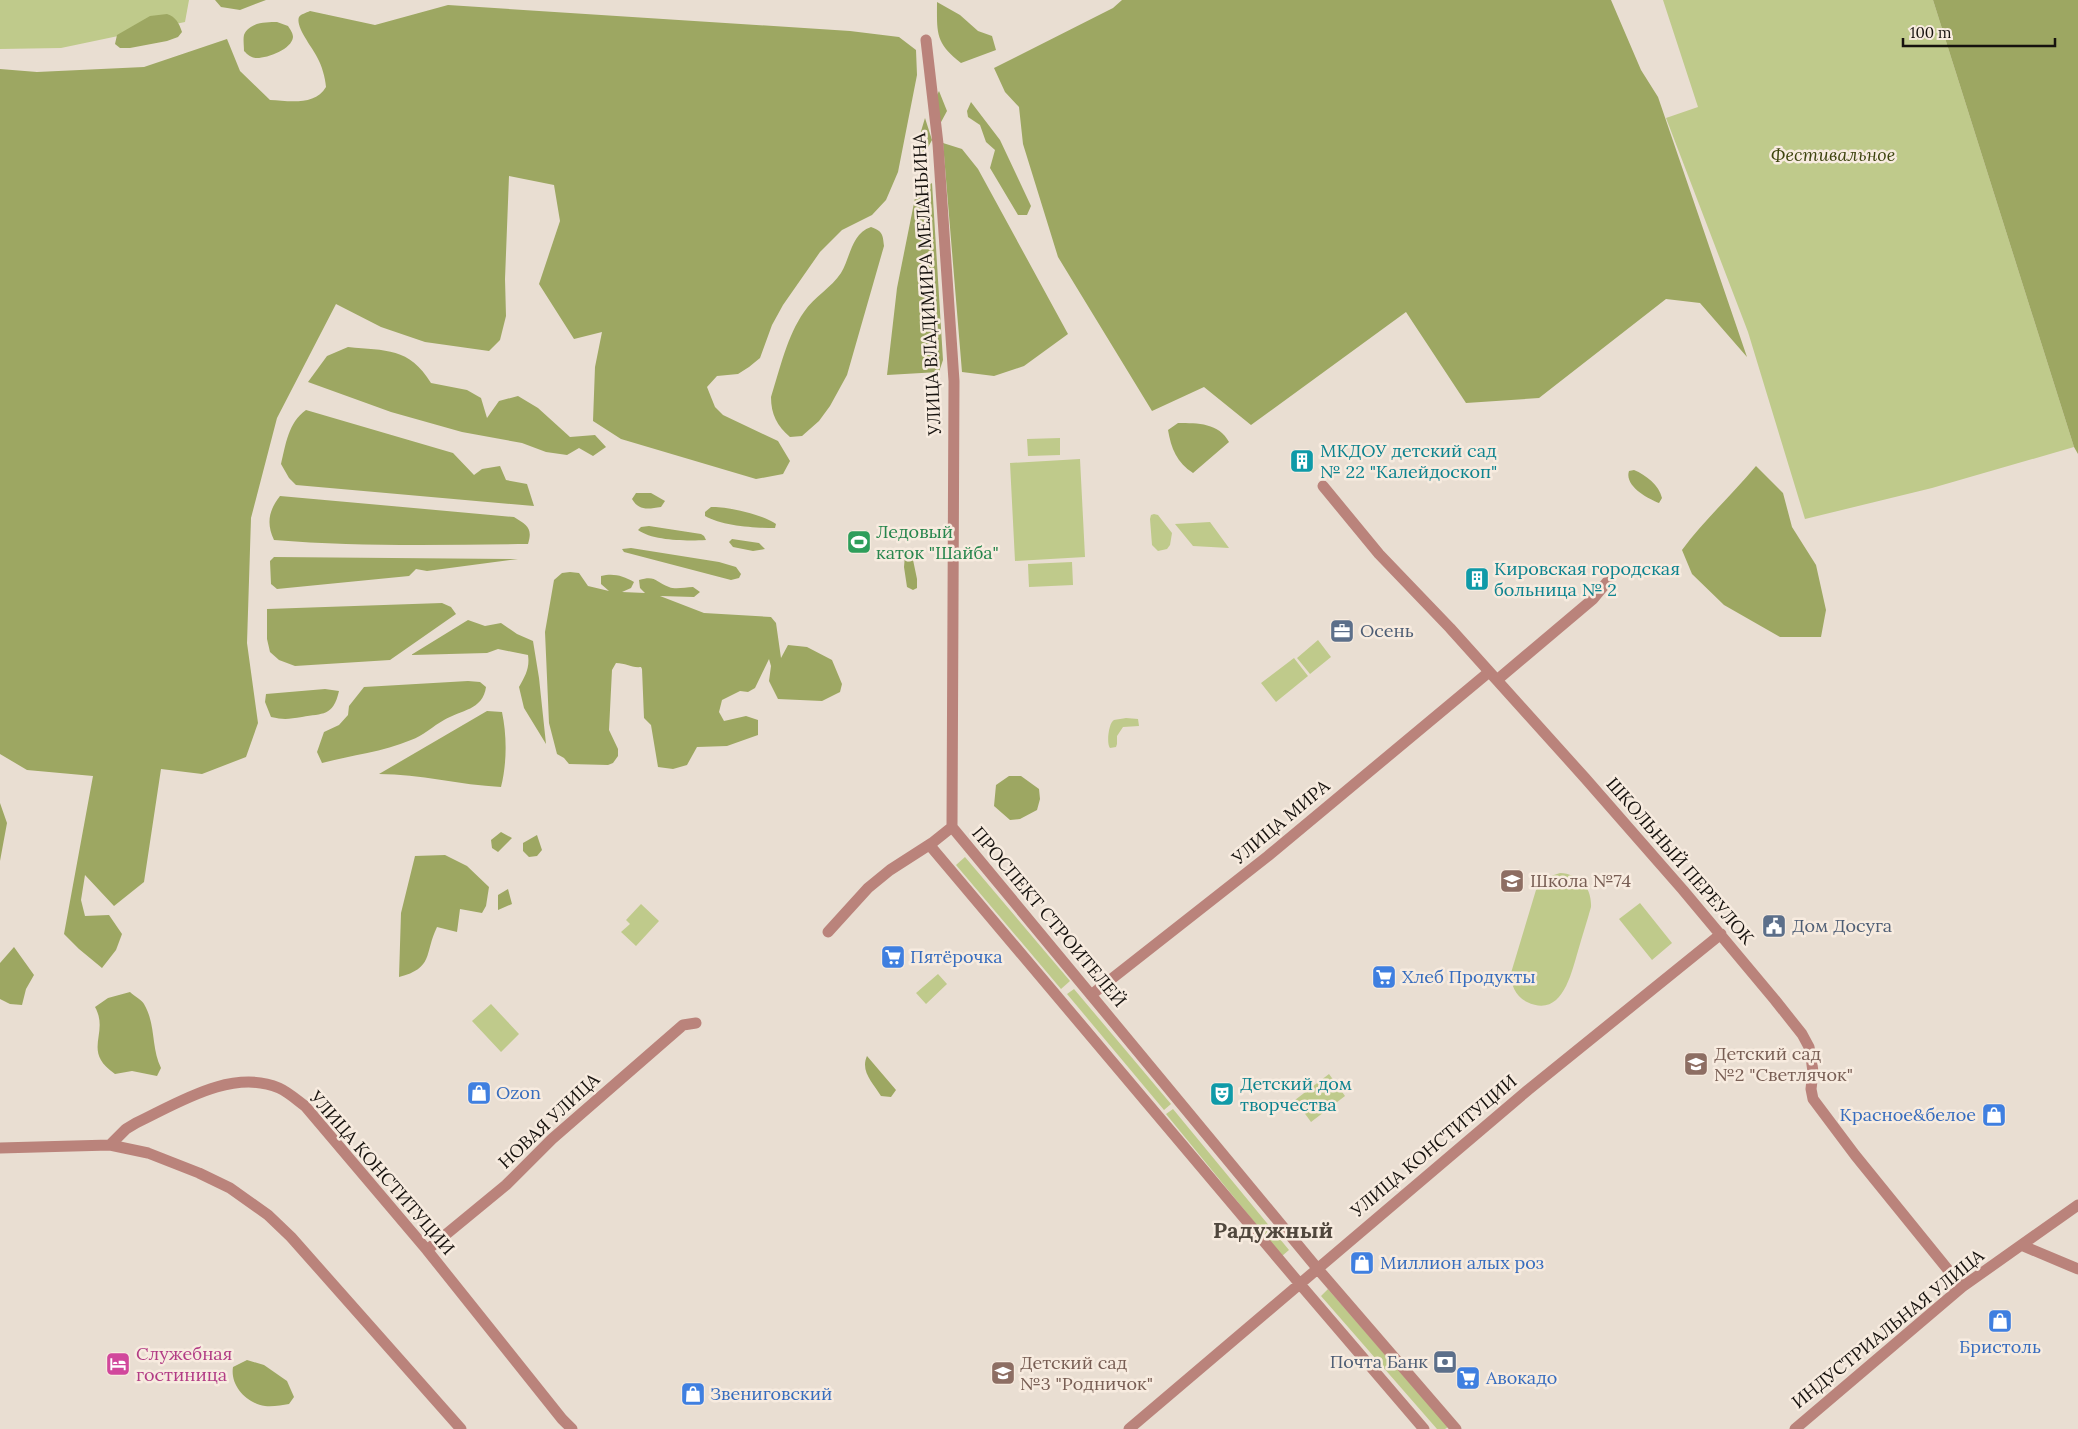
<svg xmlns="http://www.w3.org/2000/svg" width="2078" height="1429" viewBox="0 0 2078 1429" font-family="Lora,serif">
<style>
.green{fill:#bfca8b}
.forest{fill:#9da762}
.lines{fill:none;stroke-linecap:round;stroke-linejoin:round}
.minor{stroke:#ba837b;stroke-width:11}
.labels{text-anchor:middle;stroke-width:5;stroke-linejoin:round;paint-order:stroke}
.park-label{font-size:18px;font-style:italic;fill:#3d440e;stroke:#f7ebdf}
.street-label{font-size:18px;fill:#16120e;stroke:#f7ebdf}
.culture-label{font-size:18px;fill:#0d838f;stroke:#f7ebdf;text-anchor:start}
.leisure-label{font-size:18px;fill:#27864d;stroke:#f7ebdf;text-anchor:start}
.service-label{font-size:18px;fill:#4e5e75;stroke:#f7ebdf;text-anchor:start}
.education-label{font-size:18px;fill:#785e54;stroke:#f7ebdf;text-anchor:start}
.shop-label{font-size:18px;fill:#366cbe;stroke:#f7ebdf;text-anchor:start}
.hotel-label{font-size:18px;fill:#b23c85;stroke:#f7ebdf;text-anchor:start}
.district-label{font-size:22px;font-weight:bold;fill:#50473d;stroke:#f7ebdf}
</style>
<rect width="100%" height="100%" fill="#e9ded2"/>
<path class="green" d="M0,0h189l-4,22 -124,26 -61,1z
M1663,0h270l141,447 -142,41 -127,31 -57,-187 -82,-214 32,-11z
M1060,438v17l-32,1 -1,-17z
M1080,459l5,98 -70,4 -5,-98z
M1154,514l4,1 14,18 -2,12 -3,4 -9,2 -6,-6 -2,-26 1,-4z
M1210,522l19,26 -36,-2 -18,-22z
M1072,562l1,23 -44,2 -1,-23z
M1318,640l13,17 -21,17 -13,-16z
M1294,658l14,18 -32,26 -15,-19z
M1126,718l12,1 1,7 -16,1 -6,9v8l-1,3 -6,1c-4,-5 -1,-26 4,-28 3,-1 9,-1 12,-2z
M965,857l105,124 -9,8 -105,-124z
M1560,873c19,1 32,14 31,34 -4,15 -9,29 -13,44 -7,23 -16,68 -51,51 -12,-6 -16,-17 -16,-29l25,-83 12,-13z
M1640,903l32,40 -20,17 -33,-41z
M641,904l18,17 -23,25 -15,-14 9,-8 -4,-4z
M938,974l9,10 -21,20 -10,-11z
M1074,989l97,115 -7,6 -97,-116z
M491,1004l28,30 -18,18 -29,-31z
M1329,1074l16,22 -34,26 -16,-22z
M1173,1109l116,141 -7,6 -116,-142z
M1328,1289l120,138 -3,2h-8l-116,-133z"/>
<path class="forest" d="M215,0h51l-26,10 -19,-3z
M1122,0h489l30,70 17,27 89,260 -47,-54 -34,-4 -127,99 -73,5 -60,-91 -155,113 -47,-38 -52,24 -94,-154 -35,-113 -4,-37 -14,-15 -11,-24 119,-60z
M1933,0h145v454l-4,-7z
M937,2l23,13 18,16 14,5 4,14 -35,13c-26,-20 -24,-30 -24,-61z
M448,5l402,26 49,6 17,13 1,25 -19,97 -12,28 -14,15 -30,15 -22,22 -37,53 -11,20 -12,33 -11,9 -11,7 -21,2 -10,11 8,20 8,8 55,26 12,20 -7,13 -27,5 -135,-40 -28,-18 2,-54 7,-35 -28,7 -35,-55 21,-63 -6,-36 -45,-9 -4,103 1,37 -6,24 -11,11 -64,-9 -44,-15 -45,-23 -59,114 -26,100 -4,125 11,80 -12,34 -44,17 -41,-5 -17,113 -30,24 -29,-31 -4,25 4,16 24,-1 13,19 -6,16 -14,18 -23,-19 -15,-15 29,-158 -66,-6 -27,-16v-685l37,3 107,-5 83,-28 13,32 30,29c19,1 45,6 56,-13 -1,-10 -4,-21 -9,-30 -4,-9 -22,-30 -18,-40 2,-3 7,-4 11,-6l65,14z
M167,14c9,3 12,9 15,18l-4,5 -11,4 -37,7h-10l-5,-4 2,-9 33,-19z
M277,22l11,4c2,3 5,7 5,11 -1,12 -25,21 -36,21 -6,0 -9,-3 -13,-7 0,-5 -1,-12 0,-16 5,-13 23,-13 33,-13z
M939,91l8,20 -7,13 -4,-27z
M971,102l29,38 31,66 -4,9h-9l-28,-47 5,-18 -9,-8 -6,-17 -12,-8 -1,-6z
M925,118l7,22 -14,26 1,-28z
M943,143l19,6 16,20 90,165 -44,32 -30,10 -32,-4z
M932,183l11,177 -4,12 -52,3 10,-87 19,-95z
M871,227c11,4 12,7 13,19l-37,129 -17,31 -11,15 -17,15 -12,1c-13,-11 -19,-23 -19,-40 9,-28 16,-61 33,-85 10,-15 28,-25 37,-39 10,-17 10,-39 30,-46z
M348,347c38,4 61,0 83,36l36,7 14,8 6,20 12,-17 19,-5 20,12 32,29 25,-2 11,12 -13,9 -14,-8 -12,7 -21,-3 -24,-9 -60,-11 -71,-20 -83,-30 19,-26z
M306,410l147,43 21,22 8,-6 18,-3 6,14 21,4 7,22 -238,-21 -7,-7 -8,-14c5,-20 7,-41 25,-54z
M1178,423c20,0 41,0 51,19l-36,31c-16,-10 -22,-25 -25,-43z
M1756,466l27,27 9,34 24,38 10,45 -5,27h-41l-56,-32 -32,-31 -10,-24c22,-30 50,-55 74,-84z
M1634,470c12,5 25,15 28,28l-3,5c-11,-4 -35,-17 -30,-32z
M636,493h15l14,8 -4,6c-13,2 -22,4 -29,-8z
M280,496l234,21c13,8 19,11 14,27 -84,1 -170,3 -254,-4 -8,-17 -5,-30 6,-44z
M711,507c15,-1 53,8 65,17l-1,4c-20,0 -53,-2 -70,-12v-4z
M649,526l52,8 3,2 2,4c-19,1 -53,1 -68,-10l3,-3z
M732,539l27,4 6,6 -12,2 -20,-4 -4,-5z
M631,548l88,14 17,5 5,7 -2,4 -8,2 -107,-28 -2,-3z
M909,552l3,3 5,24v9l-4,2 -6,-3 -3,-20 1,-12z
M274,557l244,2 -91,12 -11,-2 -7,7 -132,13 -6,-5 -1,-23z
M570,572l9,1 9,13 21,5 -8,-7v-8c13,-3 22,0 33,6l-3,6 -9,4 23,1 -5,-5 -1,-8c17,-5 16,2 30,7 7,3 16,0 24,0l7,5 -6,5 -34,-1 44,17 67,4 5,6 5,35 7,-13 19,2 25,13 10,24 -2,8 -18,9 -44,-2 -9,-18 2,-15 -2,-7 -14,29 -7,4 -8,-1 -18,9 -3,12 5,9 22,-5 12,4v15l-31,11 -30,1 -10,18 -14,4 -15,-2 -7,-42 -7,-7 -2,-49 -1,-2c-10,1 -15,-4 -25,-4l-4,7 -3,60 9,19v7l-5,7 -5,2 -39,-1 -5,-6 -7,-4 -8,-31 -4,-91 9,-52 8,-7z
M442,603l9,4 5,7 -66,46 -95,6 -16,-6 -9,-8 -3,-13v-30z
M468,620l17,6 16,-3 16,11 16,7 6,37 7,66 -22,-36 -5,-21c6,-11 11,-19 9,-32l-30,-6 -11,4 -76,2z
M468,681l12,1 6,5c-3,23 -25,23 -42,33 -11,6 -21,16 -33,20 -28,12 -59,15 -89,23l-5,-11 7,-20 15,-7 9,-10 1,-9 15,-19z
M325,689l14,2c-6,26 -16,22 -37,26 -13,2 -18,3 -31,0l-6,-15 1,-8z
M487,711l15,1c5,24 5,51 -1,75 -41,-2 -81,-13 -122,-13z
M1009,776h12l18,13 1,10 -3,11 -17,9 -10,1 -16,-14 2,-21z
M0,803l7,20 -7,38z
M501,832l11,6 -14,14 -6,-4 -1,-8z
M537,835l5,15 -5,6 -8,1 -6,-6v-8z
M445,855l22,11 22,21 -3,19 -4,7 -22,-4 -3,23 -20,-5c-13,27 -3,41 -38,50l2,-64 14,-57z
M508,889l4,15 -14,6v-15z
M14,947l20,28 -8,14 -4,16 -12,-1 -10,-5v-36z
M130,992c4,4 12,8 14,12 12,20 7,44 17,64l-4,8 -25,-5 -17,3c-34,-23 -5,-40 -20,-67l13,-9z
M867,1056l29,34 -5,7 -10,-1c-8,-13 -21,-25 -14,-40z
M247,1360l17,5 23,16 7,16 -5,7c-7,1 -16,3 -24,2 -19,-3 -35,-21 -32,-39z"/>
<g class="lines">
<path class="minor" d="M926,40l12,104 16,237 -2,446
M1323,486l56,68 71,74 135,150 98,112 92,110 27,34 7,13 2,10 2,15 -2,17 2,10 42,56 107,132
M1497,680l96,-81 14,-17
M952,827l-20,16v5l367,435 125,146
M952,827l365,441 139,161
M828,932l40,-44 22,-18 42,-27
M1091,995l177,-139 221,-184
M110,1145l16,-16 10,-6c42,-20 96,-55 143,-35 9,4 18,12 26,18l122,144 135,169 10,10
M0,1148l110,-3 38,8 51,20 31,15 38,27 23,22 170,192
M2021,1245l57,24
M427,1250l79,-65 46,-46 131,-114 13,-2
M1129,1429l399,-339 193,-156
M1795,1429l167,-142 116,-82"/>
</g>
<defs>
<symbol id="building-square" viewBox="-11 -11 22 22"><rect x="-9" y="-9" width="18" height="18" rx="4" fill="#0f9aa8" stroke="#f7ebdf"/><path d="M-4-6H4V6H1V3H-1V6H-4ZM-2.5-4.3h1.7v1.8h-1.7ZM.8-4.3h1.7v1.8H.8ZM-2.5-1h1.7V.8h-1.7ZM.8-1h1.7V.8H.8Z" fill="#fff"/></symbol>
<symbol id="stadium-square" viewBox="-11 -11 22 22"><rect x="-9" y="-9" width="18" height="18" rx="4" fill="#2e9e5b" stroke="#f7ebdf"/><path d="M0-5a6.5 5 0 1 0 0 10a6.5 5 0 1 0 0-10ZM-3.5-1.8h7v3.6h-7Z" fill="#fff"/></symbol>
<symbol id="office-square" viewBox="-11 -11 22 22"><rect x="-9" y="-9" width="18" height="18" rx="4" fill="#5c6f8a" stroke="#f7ebdf"/><path d="M-6-3h4V-5.5h4V-3h4V5H-6ZM-1-4.5V-3h2v-1.5ZM-6 0V1H6V0Z" fill="#fff"/></symbol>
<symbol id="school-square" viewBox="-11 -11 22 22"><rect x="-9" y="-9" width="18" height="18" rx="4" fill="#8d6e63" stroke="#f7ebdf"/><path d="M0-5L7-2L0 1L-7-2ZM-4 1L0 2.5L4 1V4Q0 6-4 4Z" fill="#fff"/></symbol>
<symbol id="civic-square" viewBox="-11 -11 22 22"><rect x="-9" y="-9" width="18" height="18" rx="4" fill="#5c6f8a" stroke="#f7ebdf"/><path d="M-.6-6.5H3V-4.5H.6V-3L4-1V1h2V6H-6V1h2V-1L-.6-3ZM-1.2 2.5V6h2.4V2.5Z" fill="#fff"/></symbol>
<symbol id="supermarket-square" viewBox="-11 -11 22 22"><rect x="-9" y="-9" width="18" height="18" rx="4" fill="#3f7fe0" stroke="#f7ebdf"/><path d="M-6-5.5h2.5l.6 2H6L4.5 2H-2.5L-4.4-4H-6ZM-1.5 3.2a1.3 1.3 0 1 0 .1 0ZM3 3.2a1.3 1.3 0 1 0 .1 0Z" fill="#fff"/></symbol>
<symbol id="shop-square" viewBox="-11 -11 22 22"><rect x="-9" y="-9" width="18" height="18" rx="4" fill="#3f7fe0" stroke="#f7ebdf"/><path d="M-5-2.5h2.3a2.7 3.5 0 0 1 5.4 0H5L5.5 6h-11ZM-1.5-2.5h3a1.5 2.3 0 0 0-3 0Z" fill="#fff"/></symbol>
<symbol id="theatre-square" viewBox="-11 -11 22 22"><rect x="-9" y="-9" width="18" height="18" rx="4" fill="#0f9aa8" stroke="#f7ebdf"/><path d="M-5-5.5Q0-4 5-5.5V0Q5 5 0 6Q-5 5-5 0ZM-3.3-2.5H-1v1.5H-3.3ZM1-2.5H3.3v1.5H1ZM-2.8 1Q0 5.5 2.8 1Z" fill="#fff"/></symbol>
<symbol id="bank-square" viewBox="-11 -11 22 22"><rect x="-9" y="-9" width="18" height="18" rx="4" fill="#5c6f8a" stroke="#f7ebdf"/><path d="M-6-4H6V4H-6ZM0-2.3a2.3 2.3 0 1 0 0 4.6a2.3 2.3 0 1 0 0-4.6Z" fill="#fff"/></symbol>
<symbol id="hotel-square" viewBox="-11 -11 22 22"><rect x="-9" y="-9" width="18" height="18" rx="4" fill="#d1479c" stroke="#f7ebdf"/><path d="M-6-4.5h1.5V1H6V5H4.5V3h-9V5H-6ZM-4 0a1.8 1.8 0 1 1 3.6 0ZM.5 0V-2.5h3Q6-2.5 6 0Z" fill="#fff"/></symbol>
</defs>
<g fill-rule="evenodd">
<use href="#building-square" x="1288" y="447" width="28" height="28"/>
<use href="#stadium-square" x="845" y="528" width="28" height="28"/>
<use href="#building-square" x="1463" y="565" width="28" height="28"/>
<use href="#office-square" x="1328" y="617" width="28" height="28"/>
<use href="#school-square" x="1498" y="867" width="28" height="28"/>
<use href="#civic-square" x="1760" y="912" width="28" height="28"/>
<use href="#supermarket-square" x="879" y="943" width="28" height="28"/>
<use href="#supermarket-square" x="1370" y="963" width="28" height="28"/>
<use href="#school-square" x="1682" y="1050" width="28" height="28"/>
<use href="#shop-square" x="465" y="1079" width="28" height="28"/>
<use href="#theatre-square" x="1208" y="1080" width="28" height="28"/>
<use href="#shop-square" x="1980" y="1101" width="28" height="28"/>
<use href="#shop-square" x="1348" y="1249" width="28" height="28"/>
<use href="#shop-square" x="1986" y="1307" width="28" height="28"/>
<use href="#bank-square" x="1431" y="1348" width="28" height="28"/>
<use href="#hotel-square" x="104" y="1350" width="28" height="28"/>
<use href="#school-square" x="989" y="1359" width="28" height="28"/>
<use href="#supermarket-square" x="1454" y="1364" width="28" height="28"/>
<use href="#shop-square" x="679" y="1380" width="28" height="28"/>
</g>
<g class="labels">
<g class="park-label">
<text x="1833" y="161">Фестивальное</text>
</g>
<g class="street-label">
<text transform="translate(927 284) rotate(-93)" y="6">УЛИЦА ВЛАДИМИРА МЕЛАНЬИНА</text>
<text transform="translate(1281 822) rotate(-40)" y="6">УЛИЦА МИРА</text>
<text transform="translate(1680 861) rotate(49)" y="6">ШКОЛЬНЫЙ ПЕРЕУЛОК</text>
<text transform="translate(1049 917) rotate(50)" y="6">ПРОСПЕКТ СТРОИТЕЛЕЙ</text>
<text transform="translate(549 1121) rotate(-43)" y="6">НОВАЯ УЛИЦА</text>
<text transform="translate(1434 1146) rotate(-40)" y="6">УЛИЦА КОНСТИТУЦИИ</text>
<text transform="translate(382 1173) rotate(49)" y="6">УЛИЦА КОНСТИТУЦИИ</text>
<text transform="translate(1888 1329) rotate(-39)" y="6">ИНДУСТРИАЛЬНАЯ УЛИЦА</text>
</g>
<g class="culture-label">
<text x="1320" y="457">МКДОУ детский сад<tspan x="1320" dy="21">№ 22 "Калейдоскоп"</tspan></text>
<text x="1494" y="575">Кировская городская<tspan x="1494" dy="21">больница № 2</tspan></text>
<text x="1240" y="1090">Детский дом<tspan x="1240" dy="21">творчества</tspan></text>
</g>
<g class="leisure-label">
<text x="876" y="538">Ледовый<tspan x="876" dy="21">каток "Шайба"</tspan></text>
</g>
<g class="service-label">
<text x="1360" y="637">Осень</text>
<text x="1792" y="932">Дом Досуга</text>
<text x="1428" y="1368" text-anchor="end">Почта Банк</text>
</g>
<g class="education-label">
<text x="1530" y="887">Школа №74</text>
<text x="1714" y="1060">Детский сад<tspan x="1714" dy="21">№2 "Светлячок"</tspan></text>
<text x="1020" y="1369">Детский сад<tspan x="1020" dy="21">№3 "Родничок"</tspan></text>
</g>
<g class="shop-label">
<text x="910" y="963">Пятёрочка</text>
<text x="1402" y="983">Хлеб Продукты</text>
<text x="496" y="1099">Ozon</text>
<text x="1976" y="1121" text-anchor="end">Красное&amp;белое</text>
<text x="1380" y="1269">Миллион алых роз</text>
<text x="2000" y="1353" text-anchor="middle">Бристоль</text>
<text x="1486" y="1384">Авокадо</text>
<text x="710" y="1400">Звениговский</text>
</g>
<g class="hotel-label">
<text x="136" y="1360">Служебная<tspan x="136" dy="21">гостиница</tspan></text>
</g>
<g class="district-label">
<text x="1273" y="1238">Радужный</text>
</g>
</g>
<path d="M1903 38v8h152v-8" fill="none" stroke="#16120e" stroke-width="2.5"/>
<text x="1910" y="38" font-size="15" fill="#16120e" stroke="#f7ebdf" stroke-width="4" paint-order="stroke">100 m</text>
</svg>
